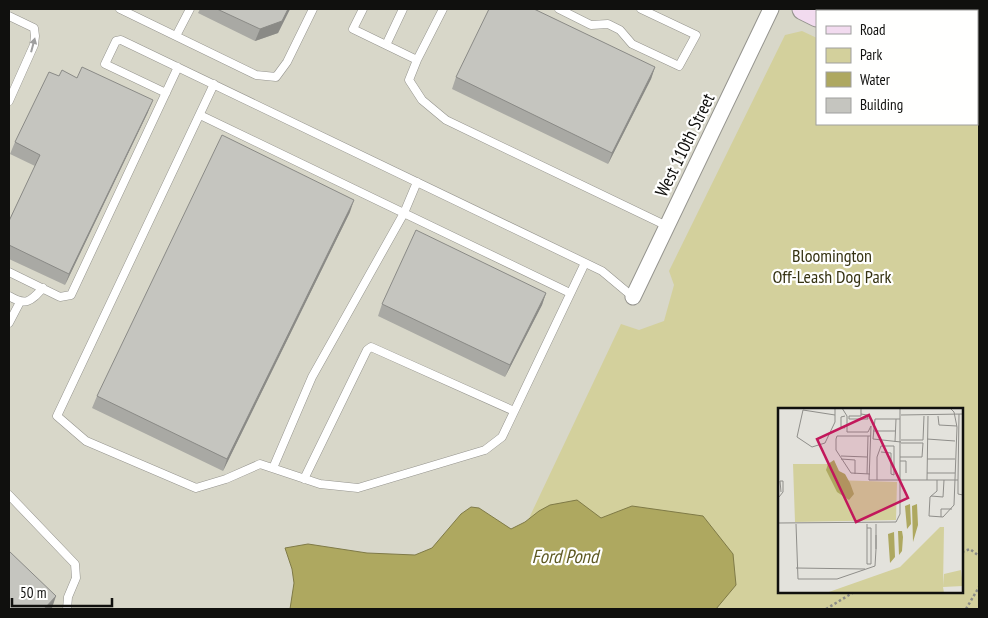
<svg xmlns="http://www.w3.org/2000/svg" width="988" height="618" viewBox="0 0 988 618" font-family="'PT Sans Narrow',sans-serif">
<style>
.built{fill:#d8d7c9;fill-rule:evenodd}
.green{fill:#d3d09c;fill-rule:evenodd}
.water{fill:#aea860;stroke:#7f7a47}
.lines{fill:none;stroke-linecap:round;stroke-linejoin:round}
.lane-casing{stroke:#95948e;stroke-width:9}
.street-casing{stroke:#95948e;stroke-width:17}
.secondary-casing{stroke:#95948e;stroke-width:23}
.path{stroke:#8b8b87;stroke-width:2.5;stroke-dasharray:2.5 2.5;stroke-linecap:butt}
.lane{stroke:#fff;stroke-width:8}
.street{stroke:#fff;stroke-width:15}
.secondary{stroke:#f2dbef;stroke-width:21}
.wall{fill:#a9a9a4}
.shaded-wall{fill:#8a8a86}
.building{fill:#c5c5bf;stroke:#8a8a86}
.oneway{fill:#9f9f9f}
.labels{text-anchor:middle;stroke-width:4.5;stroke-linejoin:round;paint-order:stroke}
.street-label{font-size:18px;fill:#10100e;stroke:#fffffe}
.park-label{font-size:18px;fill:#363313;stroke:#fffffe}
.water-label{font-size:19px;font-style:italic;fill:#5e5923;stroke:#fffffe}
.inset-road{fill:none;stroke:#8f8e8a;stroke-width:1}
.view{fill:#c2185b;fill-opacity:0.15;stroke:#c2185b;stroke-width:2.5}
.inset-edge{fill:none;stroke:#10100e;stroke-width:2.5}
</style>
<rect width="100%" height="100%" fill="#e3e2dc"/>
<path class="built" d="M9,9h970v600h-970zM817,11h160v113h-160zM779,409h183v183h-183z"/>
<path class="green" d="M802,31l15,7v86h160v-10l2,1v494h-493l135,-285 18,6 25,-9 10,-36 -5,-14 116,-236zM779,409h183v183h-183z"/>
<path class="water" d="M911,9h68v35l-2,-1v-32h-61z
M577,500l24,18 31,-12 71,10 30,38 3,31 -20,24h-426l4,-26 -2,-14 -7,-21 23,-4 59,9 48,2 17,-7 29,-34 10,-7 8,1 32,21 14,-7 14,-11 11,-6z"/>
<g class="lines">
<defs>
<path id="lane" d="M120,9l136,66 20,2 11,-15 26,-53
M363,9l-10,20 64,31
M443,9l-26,51 -8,20 13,20 24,20 221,106
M559,9l32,16 17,-1 12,6 12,14 47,22 17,-31 -55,-26
M9,16l25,12 1,8 -1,9 -25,56
M176,36l14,-27
M386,45l17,-36
M214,84l-157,332 29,25 110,47 30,-9 34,-15 60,20 38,4 127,-38 17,-13 83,-174
M166,93l-61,-29 11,-23 5,-1 481,231 31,26
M200,115l370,178
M9,272l51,25 11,-2 107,-228
M9,296c17,10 21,6 34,-8
M9,323l11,-21
M273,468l39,-91 92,-164 13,-31
M304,479l63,-129 4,-3 143,64
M9,495l66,69 1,14 -8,19 -1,12"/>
<path id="street" d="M633,297l138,-288"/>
<path id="secondary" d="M803,9l14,7
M977,92l2,1"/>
</defs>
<use href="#lane" class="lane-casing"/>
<use href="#street" class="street-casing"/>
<use href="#secondary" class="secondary-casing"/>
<path class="path" d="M962,552l8,-3 9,7
M826,609l28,-17
M966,609l13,-22"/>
<use href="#lane" class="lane"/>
<use href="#street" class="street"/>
<use href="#secondary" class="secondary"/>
</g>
<path class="wall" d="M200,9h90l-12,24 -23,8 -57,-28z
M655,67l-4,12 -43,85 -156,-75 4,-12z
M59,76l89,36 -83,173 -56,-26v-38l26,-55 -25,-12 5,-12z
M350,212l-127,259 -131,-63 5,-12z
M546,293l-4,12 -37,72 -127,-61 4,-12z"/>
<path class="shaded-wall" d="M288,9h2l-12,24 -23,8 5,-12z
M655,67l-4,12 -43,85 4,-11z
M153,100l-5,12 -83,173 4,-11z
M354,200l-4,12 -127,259 4,-12z
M546,293l-4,12 -37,72 5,-12z
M56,596l-4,12 -1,1h-7z"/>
<path class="building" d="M217,9h71l-6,12 -22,8z
M489,9h45l121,58 -43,86 -156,-76z
M82,67l71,33 -84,174 -60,-29v-24l31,-66 -25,-13 34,-70 10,4 3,-6 15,8z
M222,135l132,65 -127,259 -130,-63z
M416,230l130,63 -36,72 -128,-61z
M9,551l47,45 -12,13h-35z"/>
<defs><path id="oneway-solid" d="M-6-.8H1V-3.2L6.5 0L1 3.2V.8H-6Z" transform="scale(1.25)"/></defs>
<use class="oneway" href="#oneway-solid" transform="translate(33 45) rotate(-75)"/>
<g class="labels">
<g class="street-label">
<text transform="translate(685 145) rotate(-64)" y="6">West 110th Street</text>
</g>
<g class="park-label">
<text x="832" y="262">Bloomington<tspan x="832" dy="21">Off-Leash Dog Park</tspan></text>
</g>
<g class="water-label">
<text x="565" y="563">Ford Pond</text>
</g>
</g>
<g transform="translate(778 408)">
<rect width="185" height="185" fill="#e3e2dc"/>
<path d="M15,56h40v16l64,2 -1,38 -101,2zM162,119h4l-1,59 1,-12 17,-4 2,16 -20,1 1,6h-118l74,-26z" fill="#d3d09c"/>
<path d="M56,52l5,11 6,3 5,9 4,11 -5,6 -12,-8 -11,-22 2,-6zM132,96l1,20 -4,5 -2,-23zM139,96l1,21 -5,17 -1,-36zM120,123h4l1,6 -1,14 -3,4zM116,124l1,25 -5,6 -2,-29z" fill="#aea860"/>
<path class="inset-road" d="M64,0l5,8v16h21M83,6l6,1 1,4h-19v-3h12v-8M57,7l-32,-5 -6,27 15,10 13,-4 10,-21v-14M123,7l62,-1M160,8l1,9 18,1M122,11h-25l-2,20 28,3M67,20l-4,-1v-10l4,-1M95,23h22M90,24l3,-6 -2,54h68v11l-7,6 -1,19 14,1 11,-12 3,-78 -3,-15 -4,-4M0,25v17M149,31l28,2M123,32h22l1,-24M117,34l1,-23M63,48l26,1M122,49h22l1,-14h-22M63,51l14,1v14M149,51h28M122,53h6v12M149,65h28M89,66l1,-38M92,66l-19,-1 -15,-23v-11l1,-3h34M99,72v-23l4,-11h13v29l-3,-1v-21l-10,-1M149,72l1,-64M159,72h21l1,-66M180,72v14l5,1M153,88l12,1 1,-17M1,89l4,-5v-11h-3l1,11M163,109v-8h11M0,115l118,-1 4,-8v-106M18,116l2,55h39l38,-13 1,-17M98,116v25v-14M89,120h4v36h-4v-40M18,160l69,1"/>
<path class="view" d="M91,7l39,83 -52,24 -39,-83z"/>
<rect width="185" height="185" class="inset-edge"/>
</g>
<rect width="988" height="618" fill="none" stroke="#10100e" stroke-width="20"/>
<rect x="816" y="10" width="162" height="115" fill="#fffffe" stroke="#9f9f9e"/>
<rect x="826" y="26" width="25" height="8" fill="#f2dbef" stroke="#9f9f9e"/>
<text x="860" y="35" font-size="15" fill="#10100e">Road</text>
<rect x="826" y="48" width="25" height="15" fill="#d3d09c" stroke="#9f9f9e"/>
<text x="860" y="60" font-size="15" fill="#10100e">Park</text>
<rect x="826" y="72" width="25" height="15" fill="#aea860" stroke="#9f9f9e"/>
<text x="860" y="85" font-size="15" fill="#10100e">Water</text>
<rect x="826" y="98" width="25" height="15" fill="#c5c5bf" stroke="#9f9f9e"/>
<text x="860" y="110" font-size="15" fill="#10100e">Building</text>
<path d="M12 598v8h100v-8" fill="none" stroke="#10100e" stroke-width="2.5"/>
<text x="20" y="598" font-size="15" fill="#10100e" stroke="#fffffe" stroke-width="4" paint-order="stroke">50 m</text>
</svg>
